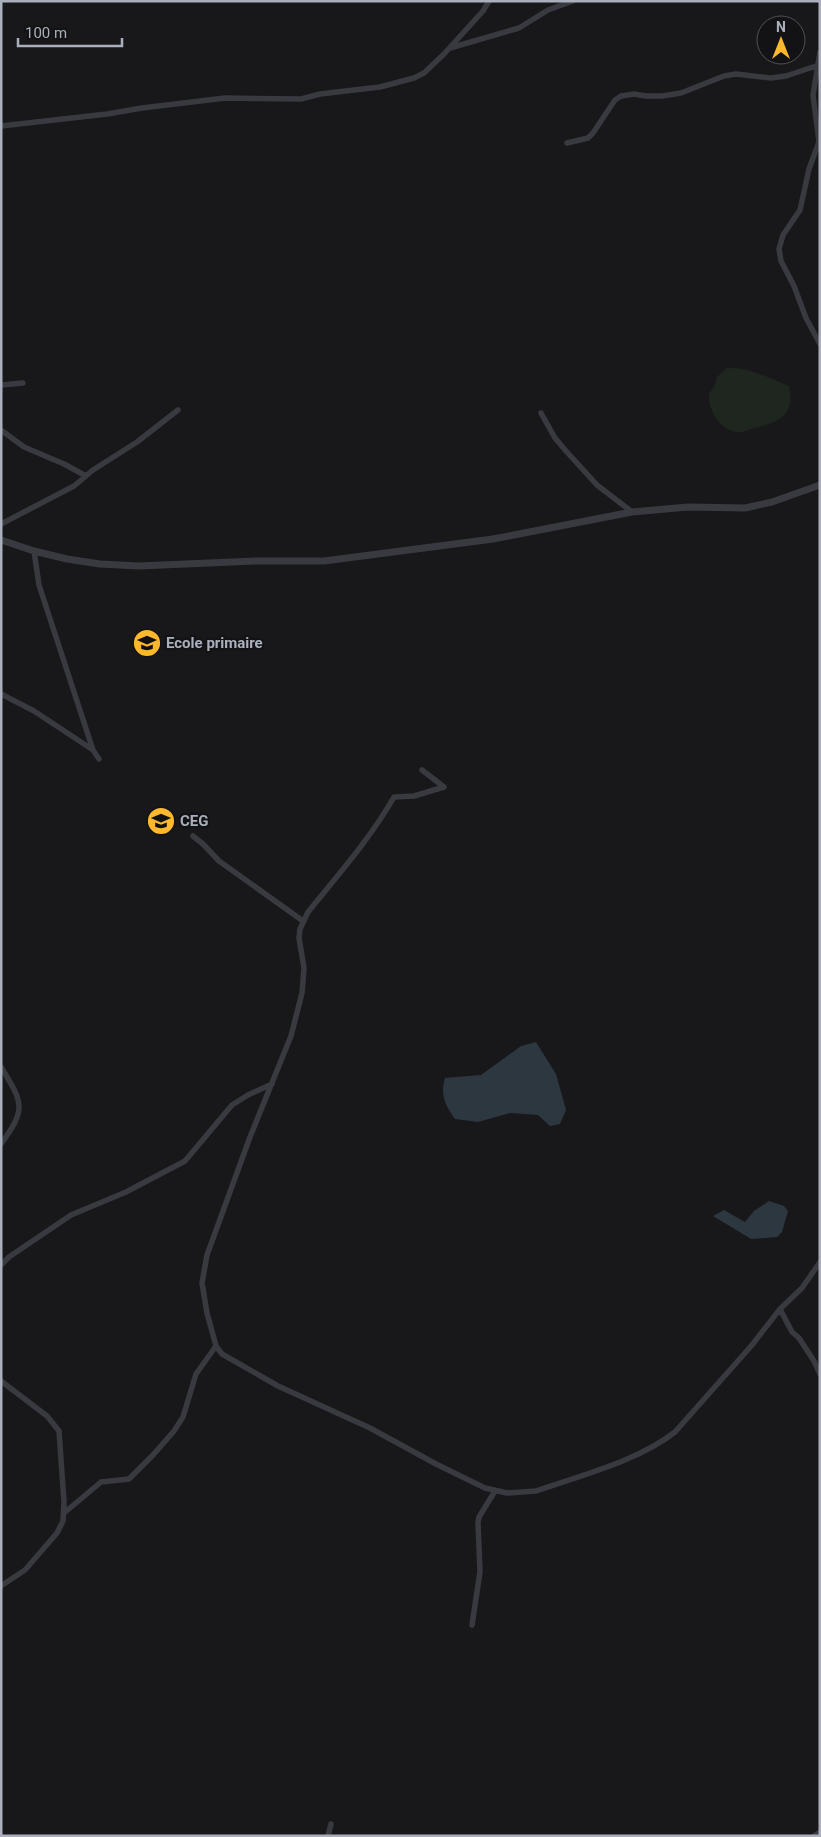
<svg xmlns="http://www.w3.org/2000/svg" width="821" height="1837" viewBox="0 0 821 1837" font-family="Roboto,sans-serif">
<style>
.green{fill:#1e261f}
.water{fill:#2d3740}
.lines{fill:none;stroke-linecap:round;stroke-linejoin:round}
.minor{stroke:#393a40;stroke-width:5.5}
.tertiary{stroke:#393a40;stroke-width:7}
.labels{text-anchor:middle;stroke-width:4.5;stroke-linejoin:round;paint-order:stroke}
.poi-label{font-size:15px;font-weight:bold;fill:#aaafbb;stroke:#131316;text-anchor:start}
</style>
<rect width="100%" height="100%" fill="#18181b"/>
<path class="green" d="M727,368c22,-1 42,10 62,18 7,31 -13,37 -38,43 -5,2 -13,5 -19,2 -15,-6 -24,-22 -23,-38l5,-6 3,-10z"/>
<path class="water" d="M536,1042l20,32 10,36 -6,14 -10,2 -12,-11 -28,-2 -32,9 -23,-3c-10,-14 -15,-24 -10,-41l36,-3 40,-29z
M769,1201l15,5 4,5 -6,21 -5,5 -26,2 -38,-23 11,-6 21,12 9,-11z"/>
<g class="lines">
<path class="minor" d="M450,48l69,-20 29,-18 25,-9
M820,52l-7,43 6,47 -10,27 -9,41 -17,25 -4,14 2,12 13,25 12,32 14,26
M1,126l106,-12 35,-6 83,-10 76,1 19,-5 60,-7 34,-9 10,-5 20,-19 39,-43 6,-10
M567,143l21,-5 5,-5 22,-33 6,-4 13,-2 12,2h16l19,-3 43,-17 12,-2 35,4 15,-2 30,-10
M1,385l22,-2
M541,413l14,25 11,13 31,34 35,27
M1,430l23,17 40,17 22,12
M1,524l73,-38 19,-16 44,-28 41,-32
M34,551l5,34 54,165 6,9
M1,694l33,17 59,39
M422,770l22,17
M444,787l-30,9 -20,1c-24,42 -56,78 -86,115l-8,17 -1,9 5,30 -2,25 -11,43 -41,101 -43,118 -5,28 5,30 9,33 6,8 56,32 92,42 66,36 49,24 22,5 29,-2c46,-16 102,-30 139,-59l77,-87 28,-36 22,-21 18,-26
M193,836l10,8 16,17 84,60
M1,1067c22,36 26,41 0,77
M1,1265l8,-8 62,-42 55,-23 59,-31 47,-56 16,-10 24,-11
M780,1309l12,23 7,6 15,23 6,13
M1,1381l46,35 12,15 5,71 -1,19 -6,12 -32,37 -24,16
M64,1513l37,-31 28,-3 24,-24 21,-24 9,-14 13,-43 20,-28
M472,1625l8,-53 -2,-49 1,-6 16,-26
M328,1836l3,-12
M814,1836l6,-4"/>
<path class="tertiary" d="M1,540l33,11 33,8 33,5 39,2 116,-5h69l169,-22 139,-27 56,-5 57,1 27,-6 48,-17"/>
</g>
<defs>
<symbol id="school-disc" viewBox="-11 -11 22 22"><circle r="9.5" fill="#fdb82e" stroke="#131316"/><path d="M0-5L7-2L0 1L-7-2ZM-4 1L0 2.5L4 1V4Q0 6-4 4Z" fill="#111"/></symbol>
</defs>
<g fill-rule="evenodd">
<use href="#school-disc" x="131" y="627" width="32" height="32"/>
<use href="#school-disc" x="145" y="805" width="32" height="32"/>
</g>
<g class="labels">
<g class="poi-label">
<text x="166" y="648">Ecole primaire</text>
<text x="180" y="826">CEG</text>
</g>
</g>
<rect width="821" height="1837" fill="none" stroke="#aaafbb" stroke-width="5"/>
<g transform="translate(781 40)"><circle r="24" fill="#131316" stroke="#4f5158"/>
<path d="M0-4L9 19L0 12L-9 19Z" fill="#fdb82e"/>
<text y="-8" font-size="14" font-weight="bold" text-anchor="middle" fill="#aaafbb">N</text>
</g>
<path d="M18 38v8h104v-8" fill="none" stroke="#aaafbb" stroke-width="2.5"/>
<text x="25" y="38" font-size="15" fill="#aaafbb" stroke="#131316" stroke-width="4" paint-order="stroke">100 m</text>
</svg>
